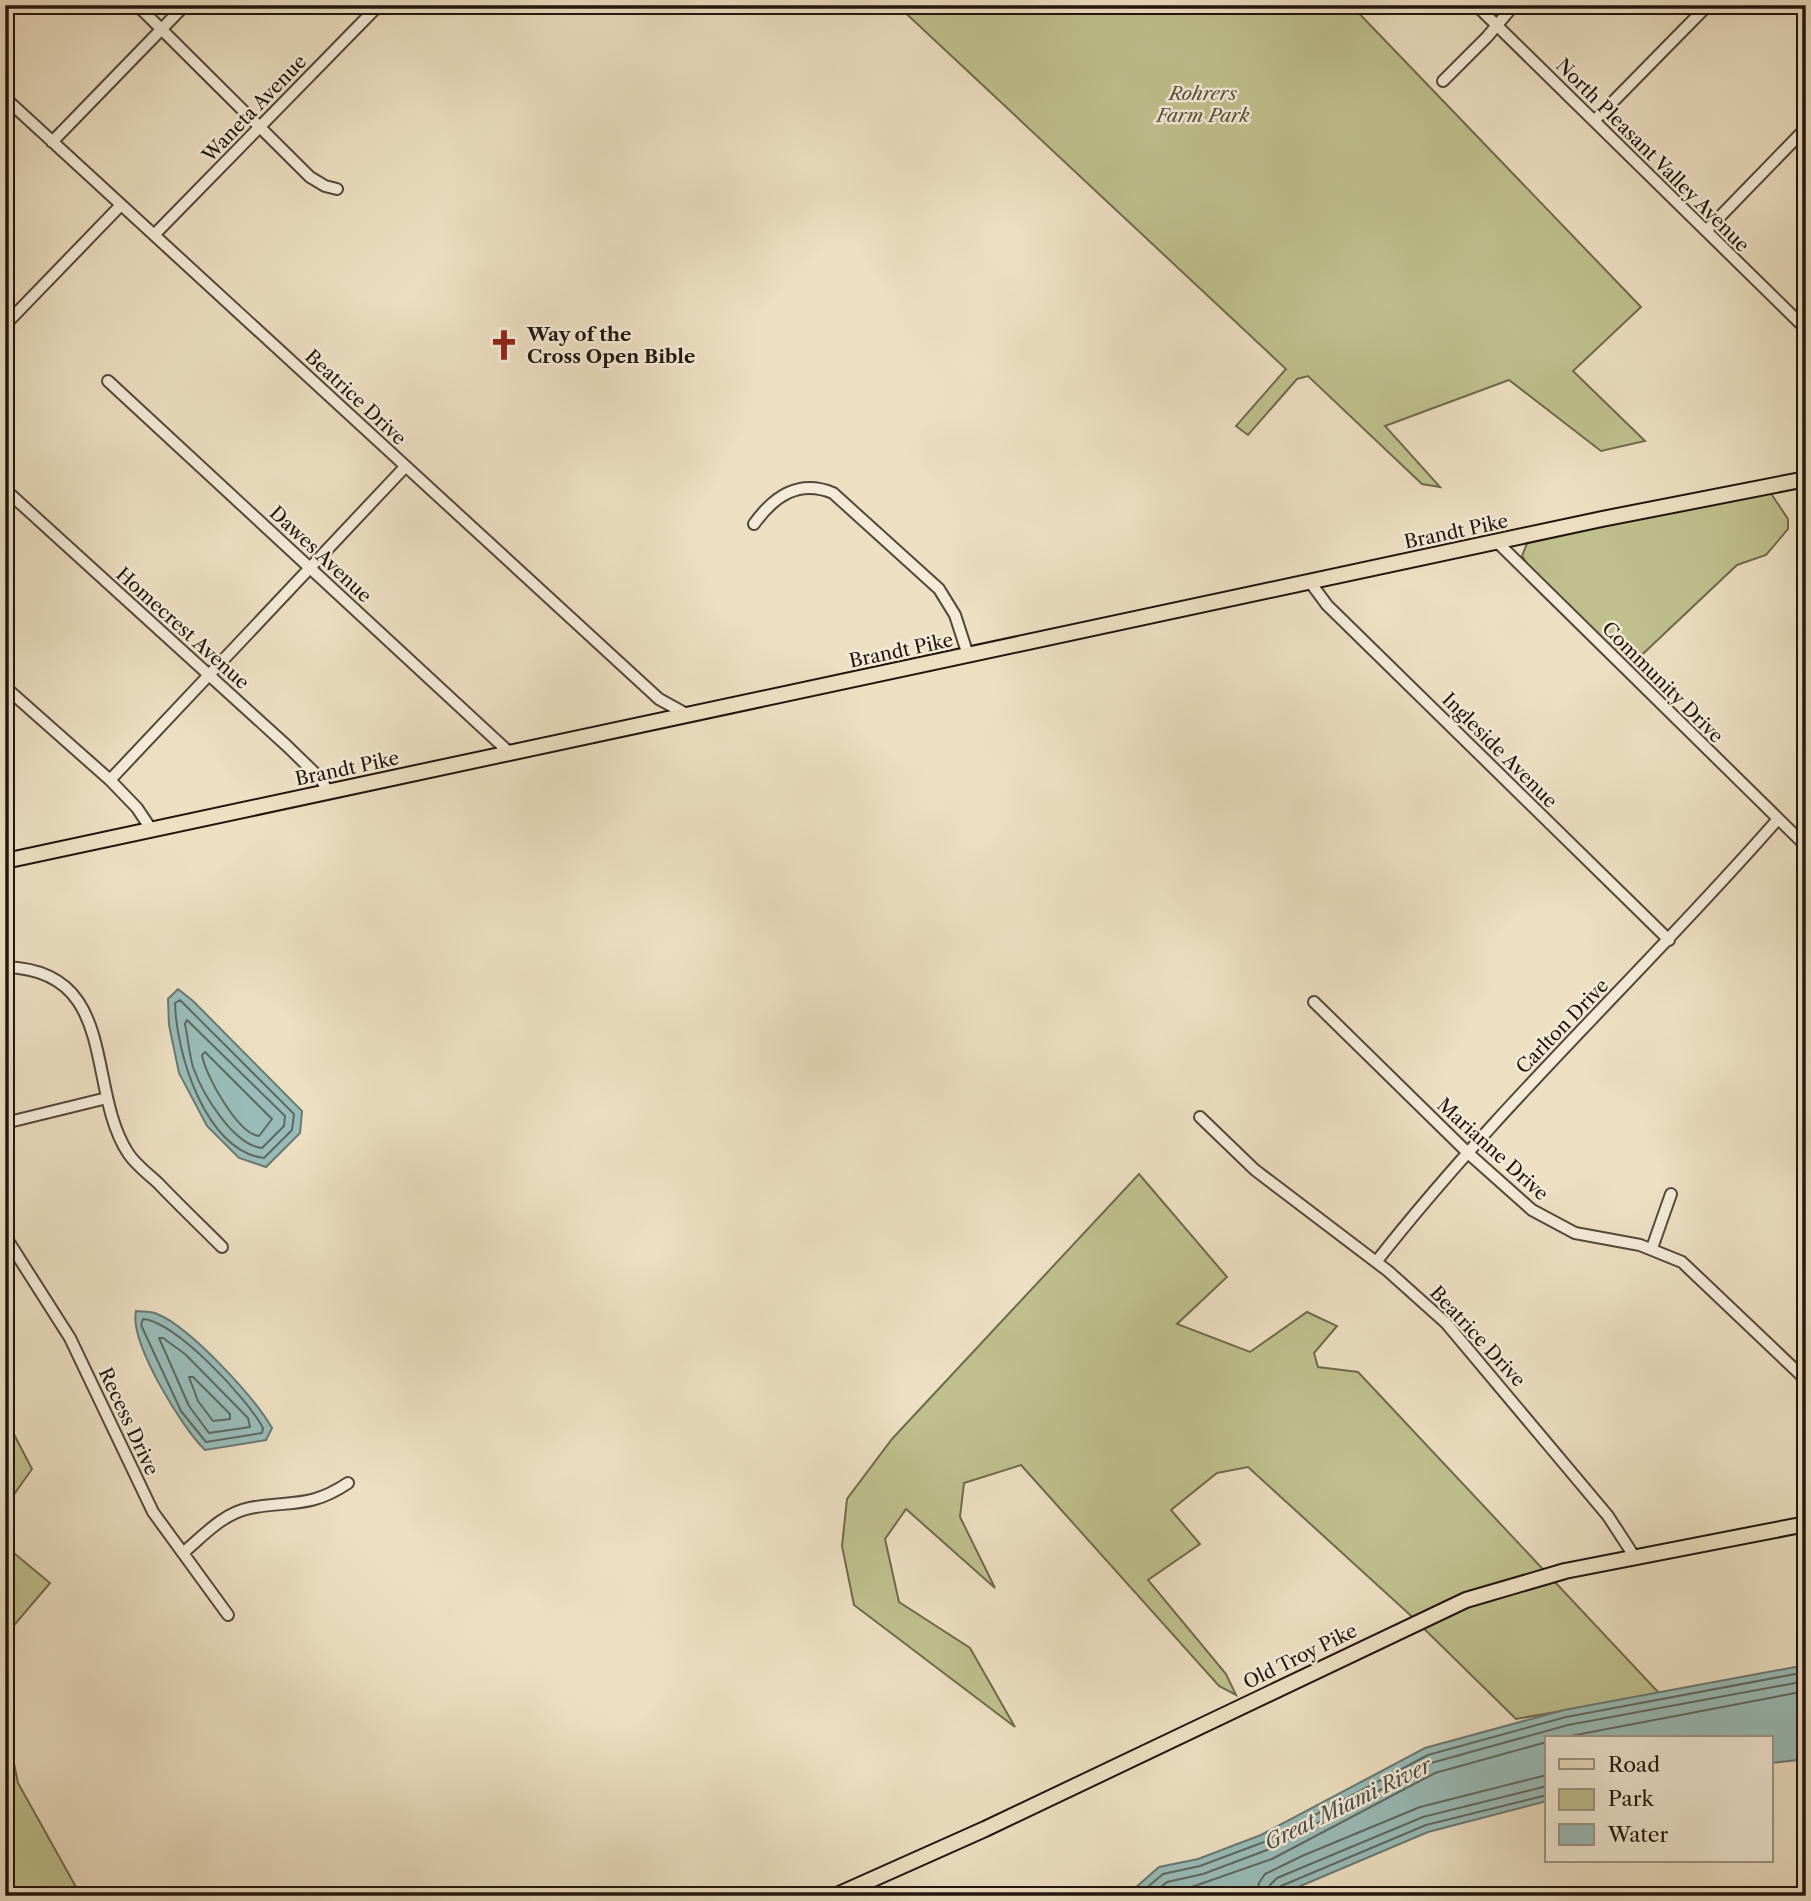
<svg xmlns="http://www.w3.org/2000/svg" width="1811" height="1901" viewBox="0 0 1811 1901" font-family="'Libre Caslon Text',serif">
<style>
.green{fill:#bfc08e;stroke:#706a4d;stroke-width:2}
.water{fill:#99bcb8;stroke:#697973;stroke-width:2}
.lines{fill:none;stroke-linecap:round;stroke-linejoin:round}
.shore{stroke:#5e6862;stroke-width:2}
.minor-casing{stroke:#54483a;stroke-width:14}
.major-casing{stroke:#22150c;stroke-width:18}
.minor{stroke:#f3ead7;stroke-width:10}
.major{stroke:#ecdfc2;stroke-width:14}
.labels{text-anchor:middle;stroke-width:5;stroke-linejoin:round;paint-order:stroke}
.park-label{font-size:19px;font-style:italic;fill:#59513a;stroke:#f3ead7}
.street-label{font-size:19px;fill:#22150c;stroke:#f3ead7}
.poi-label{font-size:19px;font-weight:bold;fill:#22150c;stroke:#f3ead7;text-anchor:start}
.water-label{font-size:21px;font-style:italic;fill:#4c4f48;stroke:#f3ead7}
</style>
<rect width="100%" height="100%" fill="#ecdfc2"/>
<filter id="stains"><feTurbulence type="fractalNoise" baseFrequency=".00286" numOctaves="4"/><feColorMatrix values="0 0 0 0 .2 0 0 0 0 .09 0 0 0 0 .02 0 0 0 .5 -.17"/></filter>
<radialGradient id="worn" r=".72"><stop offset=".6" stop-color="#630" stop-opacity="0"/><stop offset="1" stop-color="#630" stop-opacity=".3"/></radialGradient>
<path class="green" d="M897,5h454l290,302 -68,64 72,70 -44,10 -92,-71 -124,46 55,61 -18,-3 -114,-108 -11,3 -49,56 -12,-9 50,-57z
M1768,489l20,30v10l-22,26 -29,10 -107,101 -97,-94 -11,-16 6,-15z
M1139,1174l88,103 -50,47 73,28 57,-40 30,14 -23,27 4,14 40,5 302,322 -144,25 -108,-106 -160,-146 -31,6 -46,37 29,34 -52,36 78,94 10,21 -17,-9 -198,-221 -57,18 -4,34 35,71 -89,-79 -21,30 14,63 71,46 45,79 -161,-122 -12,-59 5,-47 45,-60z
M5,1417l27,52 -27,38z
M5,1549h4l41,34 -41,48 4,74 -4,34 9,44 63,113h-76z"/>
<path class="water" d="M178,989l15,12 109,110 -2,22 -34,34 -27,-9 -32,-32 -28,-53 -10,-48 -1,-26z
M136,1311c6,1 15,0 21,3 33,13 98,84 115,114l-6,12 -61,10c-23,-22 -76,-108 -69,-139z
M1806,1665v94l-35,4v-25h-224v63l-119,31 -151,64h-151l33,-29 39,-8 63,-24 164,-87 139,-38z"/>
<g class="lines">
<path class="shore" d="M180,1000l114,114 -2,16 -28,28c-59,-7 -88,-106 -89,-155z
M187,1020l98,96 -1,10 -22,22c-29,-3 -60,-55 -69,-81 -4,-14 -5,-29 -8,-43z
M205,1052l67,67 -13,17c-21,-2 -54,-61 -57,-81z
M143,1319c32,2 105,80 120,109l-1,5 -56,9 -25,-31 -40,-86z
M159,1338h4l22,16 63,64 2,9 -41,6 -20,-27z
M189,1377h4l37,37v5l-17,2 -15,-20z
M1560,1738l246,-47
M1137,1896l26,-22 37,-8 64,-24 164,-87 138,-38 240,-45
M1150,1896l17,-14 36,-8 64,-24 164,-87 137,-38 238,-44
M1166,1896l106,-37 163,-86 112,-31
M1257,1896l2,-13 6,-9 37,-18 118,-49 127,-32
M1267,1896l3,-11 7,-7 146,-61 124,-31
M1276,1896l5,-10 145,-61 121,-30"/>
<defs>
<path id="minor" d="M137,5l173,172 15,9 12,3
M1476,5l330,324
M1443,81l44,-44 27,-32
M5,98l654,601 29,16
M1594,121l114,-116
M52,142l133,-137
M1706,231l100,-103
M154,235l225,-230
M5,325l116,-120
M108,381l402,372
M10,494l276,251 35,34 7,13
M754,524c20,-28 45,-45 79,-31l106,96 16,26 13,40
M1497,542l309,304
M1310,582l17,23 342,335
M5,687l105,93 27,28 14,21
M110,780l295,-313
M5,967c115,3 80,120 123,186 7,11 20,21 30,30 21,22 43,43 64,64
M1314,1002l154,151 64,57 43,23 65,12 42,17 122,116
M1200,1117l55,53 133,101 58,52 162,193 26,40
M5,1123l102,-25
M5,1236l65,102 83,174 75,103
M1652,1248l19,-54
M1376,1262c123,-157 271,-293 402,-443
M183,1553c19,-16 40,-40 67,-45 41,-8 59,1 98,-25"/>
<path id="major" d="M5,861l1597,-342 204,-40
M835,1896l150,-67 481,-229 99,-29 241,-47"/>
</defs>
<use href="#minor" class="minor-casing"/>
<use href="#major" class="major-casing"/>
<use href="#minor" class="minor"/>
<use href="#major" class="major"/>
</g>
<defs>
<symbol id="church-bare" viewBox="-9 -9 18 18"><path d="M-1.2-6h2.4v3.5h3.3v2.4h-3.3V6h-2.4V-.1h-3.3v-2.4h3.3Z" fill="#8f2418" stroke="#f3ead7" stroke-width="2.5" paint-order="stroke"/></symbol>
</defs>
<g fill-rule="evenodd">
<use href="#church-bare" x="482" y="323" width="44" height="44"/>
</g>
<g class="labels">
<g class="park-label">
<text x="1203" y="100">Rohrers<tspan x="1203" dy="22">Farm Park</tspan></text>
</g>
<g class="street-label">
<text transform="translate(254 108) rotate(-46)" y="7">Waneta Avenue</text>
<text transform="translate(1653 155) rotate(45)" y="7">North Pleasant Valley Avenue</text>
<text transform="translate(356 397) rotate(43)" y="7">Beatrice Drive</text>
<text transform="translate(1456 531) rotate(-12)" y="7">Brandt Pike</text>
<text transform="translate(321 554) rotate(43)" y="7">Dawes Avenue</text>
<text transform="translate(183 628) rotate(42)" y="7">Homecrest Avenue</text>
<text transform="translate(901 650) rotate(-12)" y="7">Brandt Pike</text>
<text transform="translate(1663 682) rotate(45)" y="7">Community Drive</text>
<text transform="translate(1500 750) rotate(45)" y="7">Ingleside Avenue</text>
<text transform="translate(347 768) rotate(-12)" y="7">Brandt Pike</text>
<text transform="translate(1562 1026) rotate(-46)" y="7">Carlton Drive</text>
<text transform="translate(1493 1149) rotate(42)" y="7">Marianne Drive</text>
<text transform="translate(1478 1336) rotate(47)" y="7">Beatrice Drive</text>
<text transform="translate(129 1421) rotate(65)" y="7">Recess Drive</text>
<text transform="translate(1300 1656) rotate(-26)" y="7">Old Troy Pike</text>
</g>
<g class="poi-label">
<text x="527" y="341">Way of the<tspan x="527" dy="22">Cross Open Bible</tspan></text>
</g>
<g class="water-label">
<text transform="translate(1348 1804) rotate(-26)" y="7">Great Miami River</text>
</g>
</g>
<rect width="1811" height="1901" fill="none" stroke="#ecdfc2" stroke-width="28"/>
<rect x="7" y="7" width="1797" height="1887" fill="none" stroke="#22150c" stroke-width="3.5"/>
<rect x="14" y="14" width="1783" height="1873" fill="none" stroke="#22150c" stroke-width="2"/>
<rect x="1545" y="1736" width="228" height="126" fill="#f3ead7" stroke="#9f9586" stroke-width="2"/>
<rect x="1559" y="1759" width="35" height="10" fill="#ecdfc2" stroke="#9f9586" stroke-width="2"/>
<text x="1608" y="1772" font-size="21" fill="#22150c">Road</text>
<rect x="1559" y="1789" width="35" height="21" fill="#bfc08e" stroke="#9f9586" stroke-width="2"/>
<text x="1608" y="1806" font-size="21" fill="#22150c">Park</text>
<rect x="1559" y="1824" width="35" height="21" fill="#99bcb8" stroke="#9f9586" stroke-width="2"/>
<text x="1608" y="1842" font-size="21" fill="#22150c">Water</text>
<rect width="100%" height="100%" filter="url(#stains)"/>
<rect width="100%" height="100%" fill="url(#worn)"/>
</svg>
